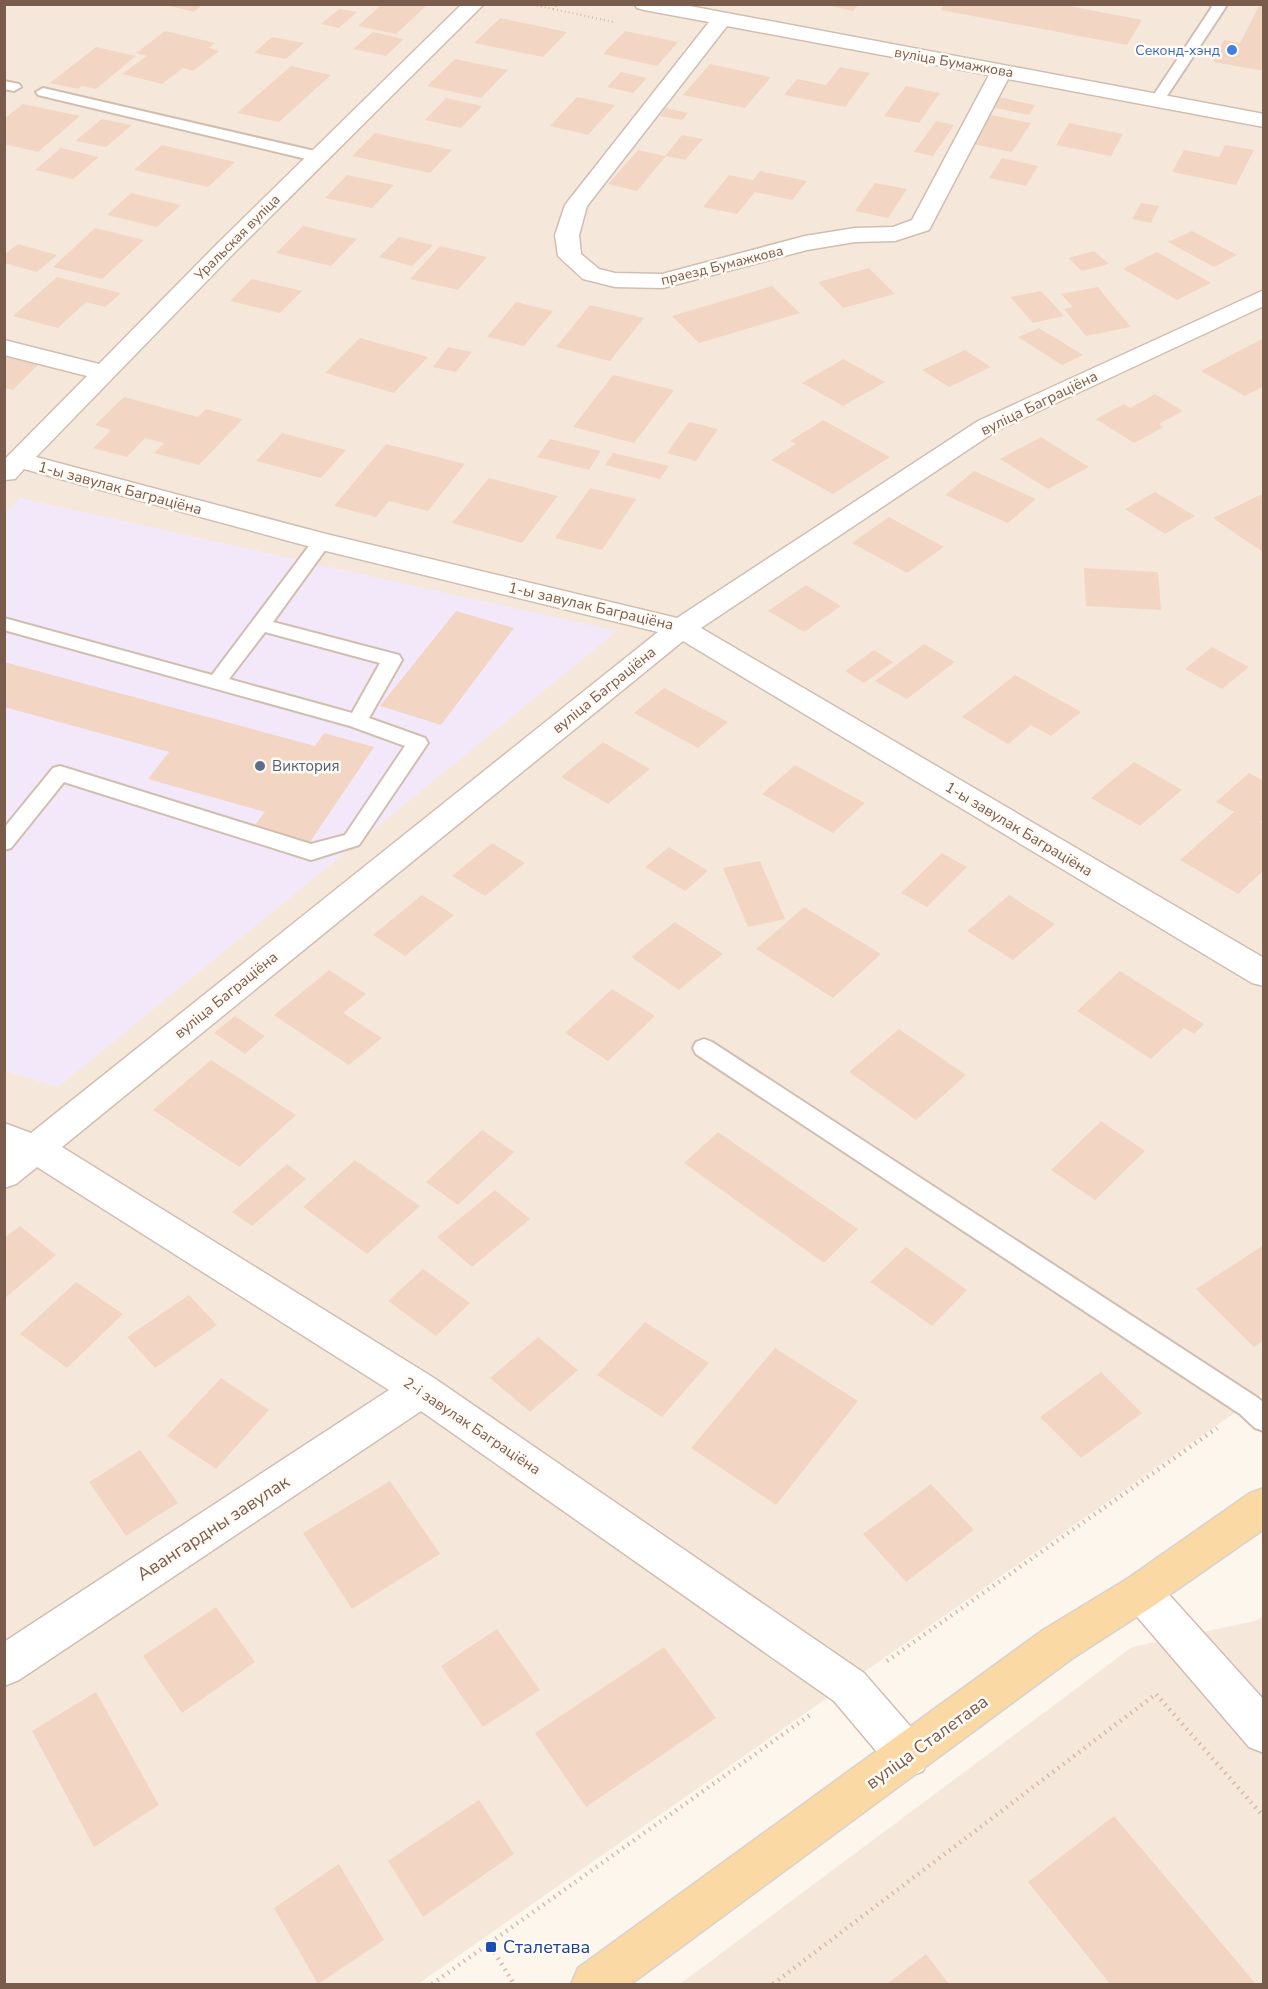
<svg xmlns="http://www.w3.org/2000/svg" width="1268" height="1989" viewBox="0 0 1268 1989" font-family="'Nunito Sans',sans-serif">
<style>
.residential{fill:#f5e8da}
.education{fill:#f3e8fa}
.building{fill:#f3d5c3}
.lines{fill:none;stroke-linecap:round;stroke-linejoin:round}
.lane-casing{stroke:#d1beb0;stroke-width:4}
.street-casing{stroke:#d1beb0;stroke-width:3}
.primary-casing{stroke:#dad1cd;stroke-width:3}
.path-far1{stroke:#d9b8a5;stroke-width:2;stroke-dasharray:1 3;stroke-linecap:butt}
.path{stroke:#d9b8a5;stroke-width:4.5;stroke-dasharray:1.5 5;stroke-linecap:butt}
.lane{fill:#fff;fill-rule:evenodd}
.street{fill:#fff;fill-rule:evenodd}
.primary{fill:#fbd9a5;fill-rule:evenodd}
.shop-dot{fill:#3f7fe0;stroke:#fffaf3;stroke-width:2}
.service-dot{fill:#5c6f8a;stroke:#fffaf3;stroke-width:2}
.transit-dot{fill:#1a4fb4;stroke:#fffaf3;stroke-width:2}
.labels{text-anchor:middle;stroke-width:5;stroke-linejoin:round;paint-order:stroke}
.far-shop-label{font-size:14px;fill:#366cbe;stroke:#fffaf3;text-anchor:end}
.far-street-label{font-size:14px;fill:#7a5c4d;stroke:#fffaf3}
.street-label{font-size:15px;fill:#7a5c4d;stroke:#fffaf3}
.service-label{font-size:15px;fill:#4e5e75;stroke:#fffaf3;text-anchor:start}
.near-street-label{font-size:18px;fill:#7a5c4d;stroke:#fffaf3}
.near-transit-label{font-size:18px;fill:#164399;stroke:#fffaf3;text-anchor:start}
</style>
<rect width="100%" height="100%" fill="#fdf6ec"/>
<path class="residential" d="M5,5h1258v1388l-845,591h-413z
M1263,1616v368h-583l452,-337 123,-26z"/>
<path class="education" d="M20,498l597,133 -559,456 -53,-16 -1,-557z"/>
<path class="building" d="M162,4h41l-9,8z
M382,4h41l4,1 -31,29 -38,-8z
M822,4h37l-6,7z
M944,4h115l83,16 -15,25 -186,-35z
M1260,4h4v67l-51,-9 11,-22 16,3z
M339,9l18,3 -18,16 -18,-4z
M500,18l67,14 -24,25 -69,-14z
M165,31l50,12 -6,5 10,3 -26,20 -10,-3 -21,16 -40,-10 25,-18 -11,-3z
M625,31l53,11 -21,24 -54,-12z
M373,32l31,7 -18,17 -33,-7z
M272,37l32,6 -18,16 -32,-6z
M96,47l40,9 -40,33 -14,-3 -4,3 -28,-6z
M455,59l53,11 -27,28 -54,-12z
M710,64l61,13 -26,31 -62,-13z
M291,66l40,9 -52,47 -42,-9z
M840,67l30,6 -25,34 -61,-12 13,-16 29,6z
M621,72l26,6 -14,15 -26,-6z
M906,86l34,7 -21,30 -35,-7z
M577,97l38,8 -27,30 -38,-9z
M998,97l37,8 -6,10 -38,-8z
M446,98l36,8 -21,22 -36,-8z
M23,104l57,12 -42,36 -34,-8v-25z
M666,108l22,5 -6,7 -22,-4z
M991,115l40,8 -19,29 -40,-8z
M102,119l30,6 -26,22 -31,-6z
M936,121l18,4 -21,31 -19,-4z
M1069,123l54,11 -12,22 -55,-11z
M375,133l77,17 -22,23 -78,-17z
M682,135l21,4 -18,21 -19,-4 -29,35 -29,-7 30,-34 27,6z
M162,145l73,17 -27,25 -74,-17z
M1225,145l29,5 -18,35 -64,-13 12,-22 35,7z
M61,148l38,9 -26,22 -38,-9z
M1002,158l36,8 -12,20 -37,-8z
M760,171l47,10 -15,19 -37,-8 -18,22 -34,-7 26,-32 24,5z
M347,175l47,10 -22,23 -47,-10z
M875,183l32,6 -19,29 -33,-7z
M131,193l50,12 -24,22 -50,-12z
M1141,203l18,3 -8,17 -19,-4z
M303,226l54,13 -26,27 -55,-13z
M95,228l49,12 -42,39 -49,-12z
M1192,231l45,24 -23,12 -46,-25z
M399,237l34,8 -21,21 -33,-9z
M18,244l39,11 -20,17 -33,-9v-8z
M440,246l47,11 -29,33 -48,-11z
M1094,251l15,13 -27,7 -14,-13z
M1157,252l54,31 -34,17 -54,-31z
M869,268l26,26 -52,14 -25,-26z
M57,277l64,16 -16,14 -19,-5 -28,26 -45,-12z
M252,279l50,12 -22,22 -50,-12z
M772,286l28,27 -101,30 -27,-27z
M1098,287l11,14 22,26 -45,9 -22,-27 9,-2 -12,-13z
M1041,291l23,25 -31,7 -23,-26z
M516,302l37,9 -29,35 -37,-9z
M590,305l54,13 -34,43 -54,-14z
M1039,328l44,27 -21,10 -44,-28z
M360,338l68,19 -34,36 -69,-20z
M1264,338v48l-19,10 -44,-25z
M448,347l24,5 -16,20 -23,-5z
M965,350l26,17 -42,20 -27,-17z
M4,357l34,8 -25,25 -9,-2z
M843,359l42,23 -42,24 -41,-23z
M613,375l61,15 -40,53 -61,-16z
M1155,394l28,17 -24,13 5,3 -30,16 -38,-24 28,-15 6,4z
M124,397l74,20 8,-8 37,10 -44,46 -45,-12 10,-10 -19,-5 -18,19 -34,-9 18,-18 -16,-5z
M823,420l67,37 -57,37 -62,-34 25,-16 -6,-3z
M689,422l29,7 -22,32 -29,-8z
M282,433l64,17 -25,28 -65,-17z
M1041,437l48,30 -41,22 -48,-30z
M550,439l51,12 -12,19 -52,-13z
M386,444l79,20 -37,47 -39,-10 -13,16 -42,-11z
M613,453l56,13 -9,13 -55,-14z
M974,471l62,28 -28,24 -63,-28z
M489,478l69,18 -36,47 -70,-20z
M590,488l46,11 -34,51 -47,-12z
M1155,492l40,24 -30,18 -40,-25z
M1264,493v60l-51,-35z
M889,517l55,30 -37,26 -55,-30z
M1084,568l74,4 3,38 -75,-4z
M806,585l35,21 -37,26 -36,-21z
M456,611l58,17 -73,97 -61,-19z
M924,644l31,18 -48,37 -32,-18z
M1212,647l37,20 -27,22 -37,-20z
M874,650l19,12 -29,21 -19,-12z
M4,662l311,84 9,-13 50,14 -66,98 -56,-16 13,-17 -117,-33 21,-27 -165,-45z
M1015,675l66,37 -30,24 -20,-11 -23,19 -46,-27z
M664,688l64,34 -30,26 -64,-35z
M603,742l47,27 -42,35 -47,-27z
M1134,762l48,28 -42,36 -49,-28z
M795,765l70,38 -32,30 -71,-39z
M1249,773l15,8v38l-4,3 4,2v46l-26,24 -58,-34 54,-48 -18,-10z
M492,843l33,20 -40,33 -33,-20z
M669,847l39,24 -23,20 -40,-24z
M942,853l25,14 -40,40 -26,-14z
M760,861l25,58 -37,8 -25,-59z
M422,895l32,20 -49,41 -32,-21z
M1009,895l46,29 -42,36 -46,-29z
M804,907l77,47 -48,44 -77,-49z
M675,922l48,32 -44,36 -48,-33z
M329,970l37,24 -23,19 39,25 -33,27 -75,-50z
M1120,971l84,53 -10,10 -10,-6 -33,31 -74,-48z
M612,989l43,27 -47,45 -43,-28z
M235,1016l30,20 -20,18 -31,-21z
M899,1029l67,46 -50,45 -67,-48z
M211,1060l85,55 -57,52 -86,-57z
M1101,1121l44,30 -50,49 -44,-30z
M482,1130l32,22 -56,53 -32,-23z
M718,1132l140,97 -34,34 -140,-100z
M355,1160l65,46 -53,48 -64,-47z
M287,1164l19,15 -54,47 -20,-14z
M495,1190l35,29 -58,48 -35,-30z
M20,1226l36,29 -52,44v-61z
M1264,1245v95l-10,7 -58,-58z
M906,1247l61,43 -35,36 -62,-44z
M423,1269l47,34 -34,33 -48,-35z
M76,1282l47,32 -56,54 -47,-34z
M189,1295l28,30 -62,43 -28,-31z
M645,1322l64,41 -47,54 -65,-42z
M538,1337l40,33 -48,42 -40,-34z
M775,1348l83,53 -82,104 -85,-57z
M1101,1372l41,41 -61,45 -41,-41z
M221,1378l48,32 -53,59 -49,-33z
M140,1450l38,53 -52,33 -37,-54z
M390,1481l50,73 -88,55 -49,-76z
M931,1484l43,46 -68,52 -43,-48z
M216,1607l39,55 -73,51 -39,-57z
M497,1629l43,61 -57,37 -42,-61z
M664,1647l52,71 -130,89 -51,-74z
M96,1692l63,113 -65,42 -62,-116z
M479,1800l35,54 -91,63 -35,-56z
M1114,1816l142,168h-146l-82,-102z
M339,1864l45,76 -66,44 -44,-76z
M926,1954l23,30h-62z"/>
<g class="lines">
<defs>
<path id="lane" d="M1209,4l18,1 -64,97h-10l-2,-3 61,-92z
M4,81l15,3 2,3 -7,4 -10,-2z
M43,88l276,64 8,5 -8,5 -281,-67 -2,-3z
M322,536l7,2 2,4 -58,80 126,33 3,5 -33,58 56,20 3,5 -69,102 -48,15 -247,-78 -53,66 -7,2v-22l49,-60 7,-2 251,78 34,-9 60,-89 -55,-20 -346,-96v-12l208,57 103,-137zM265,632l115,31 -28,50 -123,-34z
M704,1039l8,3 546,356 6,5v28l-9,-3 -15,-14 -544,-360 -3,-6 3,-6z"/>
<path id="street" d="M462,4h22l-251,250 -197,203 290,77 351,84 301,-197 286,-131v16l-268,125 -295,197 563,330v28l-12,-3 -569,-342 -621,506 372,231 430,295 59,68 6,15 -6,15 -15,6 -15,-6 -59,-70 -413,-290 -402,269 -15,6v-44l385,-252 -352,-223 -21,17 -12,4v-65l27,10 627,-501 -336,-82 -298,-81 -9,10 -11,1v-20l83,-84 -83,-21v-15l95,24 118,-120z
M634,4h45l585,110v13l-256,-48 -79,151 -34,11 -40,1 -48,8 -144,38 -48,-1 -32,-8 -25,-23 -3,-21 10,-30 144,-183 -65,-12 -7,-2zM727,26l262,49 -77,145 -19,7 -38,1 -50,8 -143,38 -47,-1 -16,-4 -18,-15 -2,-19 8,-29z
M1141,1573l14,6 109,121v53l-15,-6 -122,-142 -6,-13 6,-13z"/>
<path id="primary" d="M1264,1488v41l-109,76 -82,53 -442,326h-60l7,-16 465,-338 84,-51 123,-86z"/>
</defs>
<use href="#lane" class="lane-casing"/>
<use href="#street" class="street-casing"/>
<use href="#primary" class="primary-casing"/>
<path class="path-far1" d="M529,4l24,5 5,-5
M553,9l61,13"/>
<path class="path" d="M887,1661l330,-233
M491,1947l23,37
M432,1984l378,-269
M773,1984l383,-290 108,123"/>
<use href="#lane" class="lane"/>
<use href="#street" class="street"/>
<use href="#primary" class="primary"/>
</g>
<circle class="shop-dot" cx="1232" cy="50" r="6"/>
<circle class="service-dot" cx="260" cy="766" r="6"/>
<rect class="transit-dot" x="485" y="1941" width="12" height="12" rx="3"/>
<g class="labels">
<g class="far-shop-label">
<text x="1220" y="55">Секонд-хэнд</text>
</g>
<g class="far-street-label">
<text transform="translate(954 62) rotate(10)" y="5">вуліца Бумажкова</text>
<text transform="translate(237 237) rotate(-45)" y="5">Уральская вуліца</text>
<text transform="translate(722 265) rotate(-14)" y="5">праезд Бумажкова</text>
</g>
<g class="street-label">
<text transform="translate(1039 403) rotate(-26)" y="5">вуліца Баграціёна</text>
<text transform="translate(120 488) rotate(15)" y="5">1-ы завулак Баграціёна</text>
<text transform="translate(591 606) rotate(13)" y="5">1-ы завулак Баграціёна</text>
<text transform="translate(604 690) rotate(-39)" y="5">вуліца Баграціёна</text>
<text transform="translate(1019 829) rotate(31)" y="5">1-ы завулак Баграціёна</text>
<text transform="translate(226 995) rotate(-39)" y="5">вуліца Баграціёна</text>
<text transform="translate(472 1426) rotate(34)" y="5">2-і завулак Баграціёна</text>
</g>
<g class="service-label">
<text x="272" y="771">Виктория</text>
</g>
<g class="near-street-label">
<text transform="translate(213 1528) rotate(-33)" y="6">Авангардны завулак</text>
<text transform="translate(927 1742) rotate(-36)" y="6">вуліца Сталетава</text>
</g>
<g class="near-transit-label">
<text x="503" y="1953">Сталетава</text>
</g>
</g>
<rect width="1268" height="1989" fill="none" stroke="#7a5c4d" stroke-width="12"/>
</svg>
